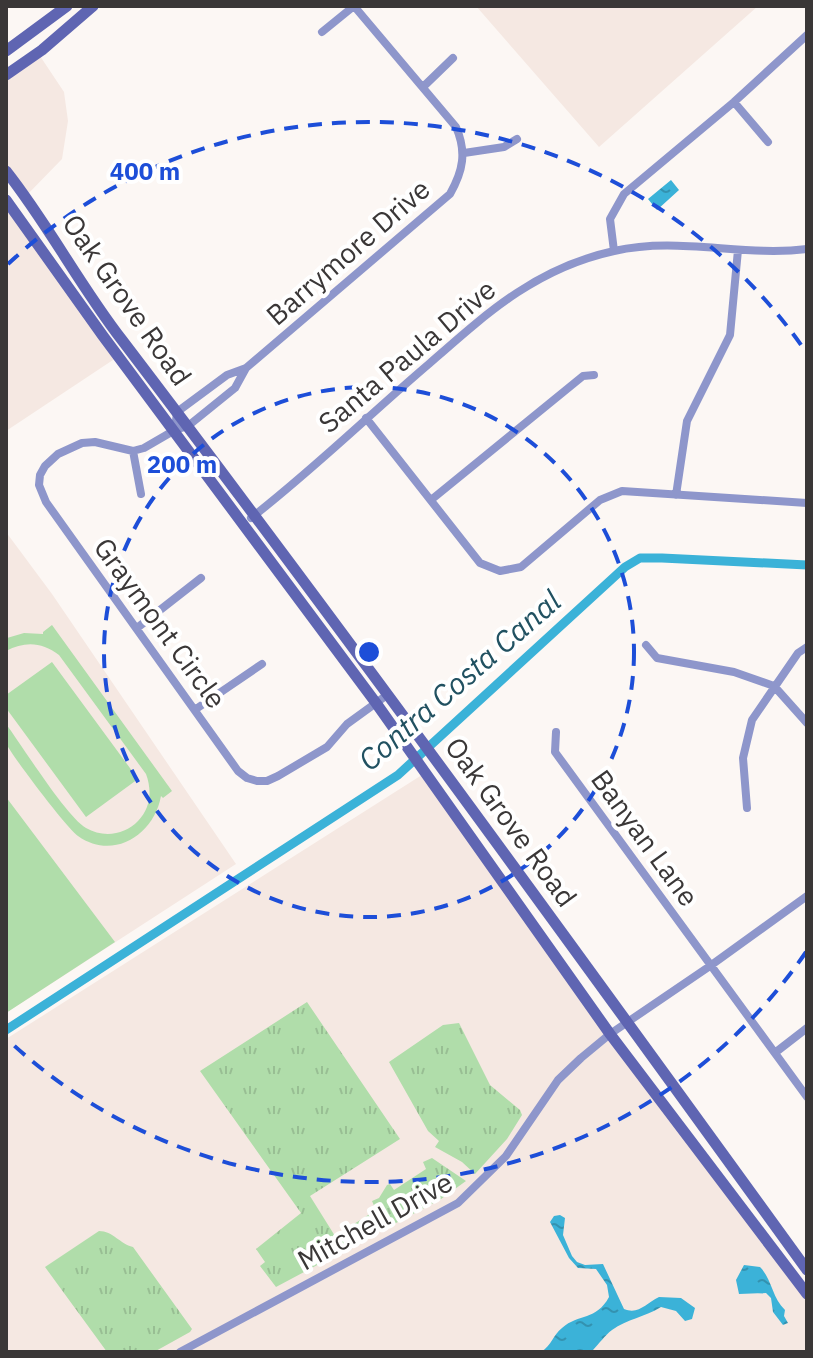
<svg xmlns="http://www.w3.org/2000/svg" width="813" height="1358" viewBox="0 0 813 1358" font-family="'IBM Plex Sans',sans-serif">
<style>
.built{fill:#f5e8e2}
.grass{fill:url(#grass-tufts)}
.pitch{fill:#b0ddaa}
.water{fill:url(#water-ripples)}
.lines{fill:none;stroke-linecap:round;stroke-linejoin:round}
.canal{stroke:#3bb2d8;stroke-width:9}
.street{stroke:#8e96cb;stroke-width:8}
.secondary{stroke:#5f65b2;stroke-width:11}
.ring{fill:none;stroke:#1d4ed8;stroke-width:4;stroke-dasharray:14 10}
.labels{text-anchor:middle;stroke-width:8;stroke-linejoin:round;paint-order:stroke}
.street-label{font-size:28px;fill:#3a3737;stroke:#fff}
.water-label{font-size:30px;font-style:italic;fill:#215161;stroke:#fff}
.centre{fill:#1d4ed8;stroke:#fff;stroke-width:4}
.ring-label{font-size:24px;text-anchor:middle;font-weight:bold;fill:#1d4ed8;stroke:#fff;stroke-width:8;stroke-linejoin:round;paint-order:stroke}
</style>
<defs>
<pattern id="grass-tufts" width="24" height="20" patternUnits="userSpaceOnUse" patternTransform="scale(2)"><rect width="24" height="20" fill="#b0ddaa"/><path d="M3 7l-1-3M5 7V3M7 7l1-3M15 17l-1-3M17 17v-4M19 17l1-3" fill="none" stroke="#98be93"/></pattern>
<pattern id="water-ripples" width="26" height="14" patternUnits="userSpaceOnUse" patternTransform="scale(2)"><rect width="26" height="14" fill="#3bb2d8"/><path d="M2 4q2-2 4 0t4 0M15 11q2-2 4 0t4 0" fill="none" stroke="#3392b0"/></pattern>
</defs>
<rect width="100%" height="100%" fill="#fcf7f4"/>
<path class="built" d="M476,6h282l-159,141z
M38,53l26,39 4,29 -6,38 -36,37 -20,-25v-96z
M6,200l113,156 -113,75z
M6,532l46,62 184,270 -230,149z
M425,773l382,521v58h-801v-313z"/>
<path class="grass" d="M307,1002l93,137 -90,57 25,40 41,-26 -4,-9 7,-3 8,-13 3,-1 4,6 32,-21 -3,-7 9,-4 34,23 -25,18 -165,88 -16,-21 5,-4 -9,-13 45,-36 -101,-142z
M459,1023l31,62 30,25 2,5 -15,24 -32,35 -13,-12 -27,-15 4,-6 -11,-10 -39,-69 54,-37z
M99,1231c14,0 21,13 34,16l59,82 -2,3 -36,20h-47l-62,-85z"/>
<path class="pitch" d="M52,625l120,166 -9,7 -2,-2c-7,39 -48,65 -83,40 -9,-5 -69,-84 -72,-93 -2,-5 0,-14 0,-19 17,23 60,92 80,104 17,10 39,7 52,-7 13,-13 14,-31 8,-47l-87,-119c-17,-13 -34,-14 -53,-4l1,-13 17,-5 19,1v-2z
M52,662l86,117 -52,38 -80,-109v-13z
M6,797l109,145 -109,71z"/>
<path class="water" d="M671,180l8,10 -22,20 -9,-11z
M560,1215l5,3 -2,17 9,21 5,6 8,3 18,-1 21,45c15,6 22,-6 35,-12l22,1 14,10 -3,11 -7,2 -9,-10 -15,-4c-16,10 -34,12 -49,23 -7,5 -13,14 -19,20l-52,2c11,-7 12,-17 21,-24 17,-15 34,-7 47,-31l-2,-12 -11,-16 -18,-1 -9,-10 -19,-36 4,-6z
M744,1265l16,2c12,12 12,31 25,43l-1,6 4,7 -5,2 -10,-13 -2,-14 -5,-5 -27,1 -3,-14z"/>
<g class="lines">
<path class="canal" d="M6,1030l392,-255 227,-208 15,-9h22l145,7"/>
<path class="street" d="M322,32l32,-26
M423,87l30,-29
M734,102l34,40
M464,153l40,-6 13,-8
M614,251l-4,-32 14,-25 110,-92 73,-67
M246,368l204,-174c13,-23 17,-42 6,-67l-102,-121
M366,418l114,145 20,8 21,-4 79,-67 22,-9 185,12
M175,430l2,-18 50,-37 19,-7 -11,20 -47,38 -13,4 -31,18 -11,3 -38,-9 -13,1 -24,11 -13,12 -5,9 -1,10 7,17 192,269 9,7 10,3h10l11,-5 49,-29 20,-23 40,-29
M133,451l8,43
M676,495l11,-74 43,-86 8,-85
M431,500l152,-124 11,-1
M251,518c62,-48 119,-104 179,-155 57,-50 106,-95 184,-112 64,-15 128,6 193,-2
M137,628l64,-50
M646,645l11,13 77,14 40,14 33,37
M196,709l66,-45
M556,732l-1,20 252,345
M747,808l-4,-50 9,-38 46,-67 9,-6
M776,1052l31,-24
M180,1352l278,-149 48,-47 52,-76 23,-22 29,-24 100,-68 97,-70"/>
<path class="secondary" d="M6,51l61,-45
M6,75l36,-25 51,-44
M6,171c42,53 74,115 116,169 233,306 459,618 685,930
M6,200l97,136 273,367 234,331 197,260"/>
</g>
<g class="ring">
<circle cx="369" cy="652" r="265"/>
<path d="M806 952A530 530 0 0 1 8 1040M8 264A530 530 0 0 1 806 352"/>
</g>
<g class="labels">
<g class="street-label">
<text transform="translate(348 252) rotate(-41)" y="10">Barrymore Drive</text>
<text transform="translate(127 300) rotate(55)" y="10">Oak Grove Road</text>
<text transform="translate(407 356) rotate(-40)" y="10">Santa Paula Drive</text>
<text transform="translate(160 623) rotate(54)" y="10">Graymont Circle</text>
<text transform="translate(511 822) rotate(54)" y="10">Oak Grove Road</text>
<text transform="translate(645 838) rotate(54)" y="10">Banyan Lane</text>
<text transform="translate(375 1221) rotate(-29)" y="10">Mitchell Drive</text>
</g>
<g class="water-label">
<text transform="translate(460 681) rotate(-41)" y="10">Contra Costa Canal</text>
</g>
</g>
<circle cx="369" cy="652" r="12" class="centre"/>
<g class="ring-label">
<text x="145" y="180">400 m</text>
<text x="182" y="473">200 m</text>
</g>
<rect width="813" height="1358" fill="none" stroke="#3a3737" stroke-width="16"/>
</svg>
